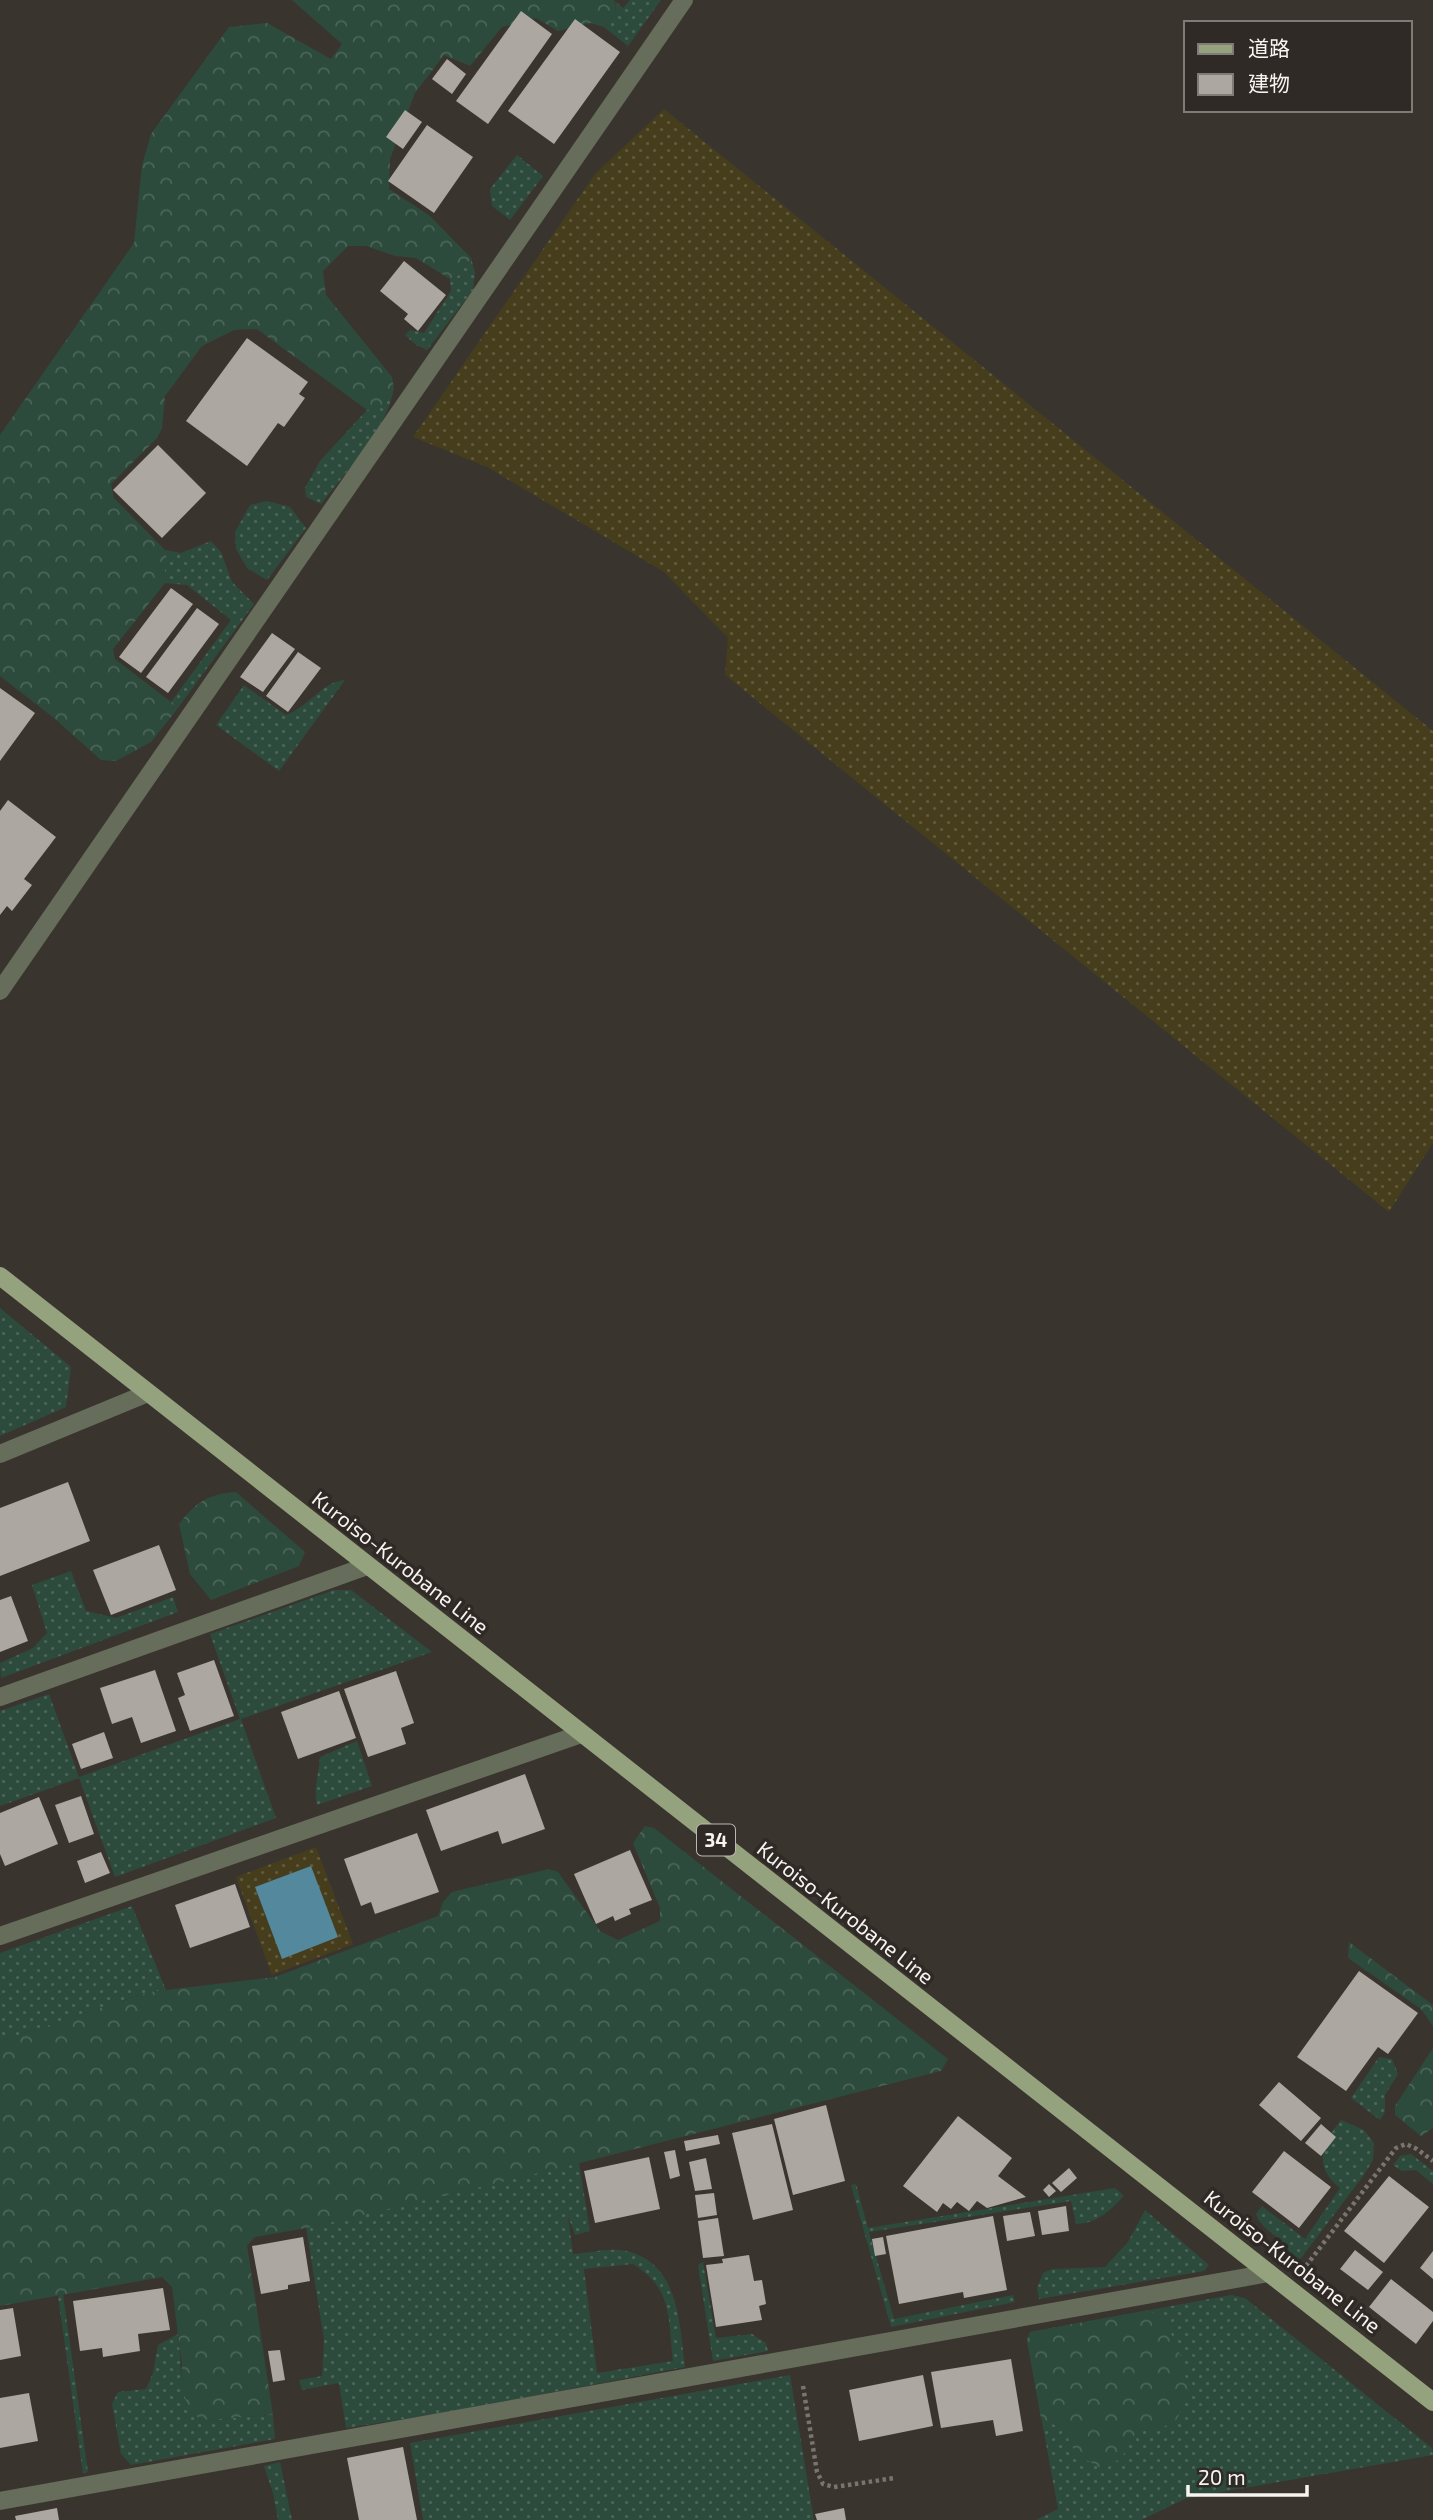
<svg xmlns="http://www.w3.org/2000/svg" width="1433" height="2520" viewBox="0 0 1433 2520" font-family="'Exo 2','Noto Sans JP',sans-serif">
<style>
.grass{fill:url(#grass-dots);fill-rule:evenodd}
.forest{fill:url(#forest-crowns)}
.sand{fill:url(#sand-dots)}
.water{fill:#54889d}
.building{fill:#aca7a0}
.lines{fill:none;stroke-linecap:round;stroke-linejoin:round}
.path{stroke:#79746f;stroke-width:4.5;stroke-dasharray:3.5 3.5;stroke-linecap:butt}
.street{stroke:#666d5a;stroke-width:18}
.primary{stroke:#95a27e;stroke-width:18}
.labels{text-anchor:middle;stroke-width:7;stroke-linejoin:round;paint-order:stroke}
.shield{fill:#2f2a25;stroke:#bcb7b4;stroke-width:2}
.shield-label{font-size:19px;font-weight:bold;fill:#f8f4f1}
.street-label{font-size:21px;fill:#f8f4f1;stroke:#2f2a25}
</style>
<defs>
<pattern id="grass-dots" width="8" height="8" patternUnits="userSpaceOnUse" patternTransform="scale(1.75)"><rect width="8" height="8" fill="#2c4b3c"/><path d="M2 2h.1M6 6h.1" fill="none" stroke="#4b6659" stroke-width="1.8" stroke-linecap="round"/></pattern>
<pattern id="forest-crowns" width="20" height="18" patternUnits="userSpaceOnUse" patternTransform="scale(1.75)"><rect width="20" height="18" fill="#2c4b3c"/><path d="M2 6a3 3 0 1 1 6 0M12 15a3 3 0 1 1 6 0" fill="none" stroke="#4b6659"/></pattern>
<pattern id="sand-dots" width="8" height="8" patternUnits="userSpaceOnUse" patternTransform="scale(1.75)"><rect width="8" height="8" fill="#453d1c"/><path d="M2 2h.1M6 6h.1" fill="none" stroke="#615a3d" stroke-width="1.8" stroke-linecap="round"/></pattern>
</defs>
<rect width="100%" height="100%" fill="#3a342f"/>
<path class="grass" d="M630,0h31l-33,46 -24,-19 12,-15 -1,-11 8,7z
M517,155l26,21 -33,44 -18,-14 -2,-17z
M471,258l4,15 -2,17 -46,60 -11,-5 -11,-10 5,-5 14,3 27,-42 -1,-12 9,-4z
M394,389c-9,43 -47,81 -73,115l-15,-7 -1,-9 15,-27 47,-51 15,-5z
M267,501l23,6 16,21 -39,52 -20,-12 -11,-19 -1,-17 15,-27z
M211,541l10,11 11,30 22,22 -79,108 -4,-10 60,-82 -44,-35 -22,-2v-33l16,3z
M345,680l-66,91 -63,-46 28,-40 42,30c24,-9 35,-33 59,-35z
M0,1308l71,59 -5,40 -66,29z
M71,1571l15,40 30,7 57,-21 5,15 -177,66 -1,-15 33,-15 14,-15 -15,-48z
M334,1590h17l81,62 -191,67 35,99 -161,59 -36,-99 -79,28v-95l49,-17 30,83 161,-58 -30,-85z
M357,1741l15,45 -55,19c-4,-17 2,-31 3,-48z
M132,1906l34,84 -17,2 -149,49v-88z
M1379,2057l13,2 6,15 -13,21v17l-5,8 -29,-22z
M1341,2120l23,10 10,13 -1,17 -9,15 -66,87 -7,-6c-5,-19 -29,-23 -35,-42l6,-8 43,33 35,-51c-27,-21 -19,-44 1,-68z
M1411,2154l22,17v13l-17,-14 -14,1 -9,-6 7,-9z
M579,2163l11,68 -15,4 -7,-19 5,38c17,-1 36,-7 53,-3 54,12 53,73 59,116l-242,46 -97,15 -7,-45 -37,7 -3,-10 23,-4 2,-36 -18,-113zM633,2264c40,25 35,54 40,97l-76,12 -13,-104z
M856,2184l12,44 247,-40 9,8c-14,14 -27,28 -48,28l-5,-23 -202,31 25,87 119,-24 2,7 -124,25 -40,-142z
M1145,2210l64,55 -5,6 -165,28 -2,-11 6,-15 9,-4 53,-2 23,-25z
M703,2262l13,76 36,-4 14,9 2,8 -55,10 -15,-96z
M63,2294l25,178 -5,2 -25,-178z
M1231,2295l14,3 187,150 1,7 -246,43 -46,22h-105l22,-11 -31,-169 3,-8z
M178,2334c5,35 -2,58 22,86l73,-5 2,24 -144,26 -10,-11 -9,-50 6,-12 28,-3 7,-16 5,-28z
M790,2375l24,145h-391l-13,-77z
M280,2462l12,58h-14l-5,-27 -9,-27z"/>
<path class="forest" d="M292,0h322l2,12 -12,15 -13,-4 -33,8 -22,-13 -34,9 -32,39 -26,-11 -29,38 -25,66 -1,30 41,27 41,42 -12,17 -9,4 -34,-21 -21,-2 -29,-10h-18l-25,25 3,24 66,82 2,12 -12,16 -15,5 -110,-81 -23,1 -32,16 -37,50 -3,32 -5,10 -46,46 3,14 51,52v33l-52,66 2,10 56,43 4,10 -24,30 -35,19 -15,-1 -47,-42 -54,-42v-241l134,-192 8,-78 9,-31 78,-107 38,-4 64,36 11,-15z
M236,1492l69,60 -6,14 -88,34 -21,-26 -11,-50c17,-22 29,-30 57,-32z
M645,1826l9,2 294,231 -7,12 -381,97 -248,59 -57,10 -8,8 26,170 -73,5 -13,-15 -6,-23 1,-17 -10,-78 -10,-10 -162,29v-265l149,-49 126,-15 163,-61 5,-14 9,-10 97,-23 9,3 42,59 18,9 42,-19v-13l-27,-65z
M1349,1942l84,63v21l-12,-17 -73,-51z
M1433,2048v80l-12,8 -26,-21v-9z
M1149,2310l18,14 15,35 7,38 -15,27 -38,8 -14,25 -18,13 -28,-16 -12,-24 -23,-12 -14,-78 3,-8z"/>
<path class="sand" d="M664,109l769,622v412l-44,69 -664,-537 3,-37 -64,-66 -177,-105 -74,-30 182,-263z
M316,1847l37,97 -81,31 -36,-98z"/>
<path class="water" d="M311,1866l27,71 -56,22 -27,-72z"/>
<path class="building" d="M521,11l31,23 -64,90 -32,-23z
M575,19l45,33 -66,92 -46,-33z
M447,59l19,15 -14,20 -20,-15z
M405,110l17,12 -19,27 -17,-12z
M427,125l46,32 -39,56 -46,-32z
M404,261l42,34 -28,36 -14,-12 4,-5 -28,-23z
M247,338l61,44 -9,12 6,4 -21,29 -6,-4 -31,43 -61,-45z
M158,445l48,48 -44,45 -49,-48z
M171,588l22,16 -52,69 -22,-16z
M197,608l22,16 -51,69 -22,-16z
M272,633l23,16 -32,43 -23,-15z
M298,652l23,16 -33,44 -22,-16z
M0,688l35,25 -35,48z
M8,800l48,37 -32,42 8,6 -20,26 -5,-5 -7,9v-104z
M68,1482l22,59 -90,35v-68z
M159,1545l17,45 -65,25 -18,-45z
M11,1596l17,45 -28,11v-52z
M214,1660l20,56 -44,15 -12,-33 7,-3 -8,-22z
M155,1670l21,61 -35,12 -9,-26 -20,7 -12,-36z
M396,1671l18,52 -13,5 5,16 -38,13 -24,-68z
M339,1691l17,47 -58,21 -17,-47z
M104,1732l9,26 -32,11 -9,-25z
M525,1774l20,55 -43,15 -4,-13 -57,20 -15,-41z
M81,1796l13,38 -25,9 -14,-38z
M39,1797l19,47 -53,22 -5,-12v-41z
M417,1833l22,59 -64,22 -4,-12 -10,4 -17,-47z
M630,1850l22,50 -23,9 2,5 -16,7 -2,-5 -17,8 -22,-50z
M101,1852l9,21 -25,10 -8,-22z
M235,1884l15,43 -60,21 -15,-43z
M1359,1971l59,42 -30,41 -10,-7 -32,44 -49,-34z
M1279,2082l42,36 -20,23 -42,-36z
M826,2105l19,76 -52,14 -19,-76z
M958,2116l54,42 -14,18 28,21 -39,11 -10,-7 -8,10 -12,-9 -6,7 -8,-6 -6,9 -34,-26z
M772,2124l21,86 -40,10 -21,-87z
M1321,2124l15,13 -15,19 -16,-13z
M718,2135l2,9 -34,7 -2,-10z
M675,2150l5,26 -10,3 -6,-27z
M1284,2151l47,36 -32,41 -47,-36z
M649,2157l11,52 -65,14 -11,-52z
M706,2158l6,31 -17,2 -6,-29z
M1069,2168l8,10 -16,14 -9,-9z
M1389,2176l40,31 -45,56 -40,-32z
M1049,2184l7,7 -7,6 -6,-7z
M714,2193l3,22 -19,3 -3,-23z
M1066,2206l3,25 -27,4 -4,-24z
M1030,2212l5,24 -28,5 -4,-25z
M993,2216l14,74 -43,8 -1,-6 -64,12 -13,-68z
M718,2218l6,38 -21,2 -5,-37z
M303,2237l7,44 -22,4v4l-27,5 -9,-48z
M883,2237l3,17 -11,2 -3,-17z
M1355,2250l28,22 -15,18 -28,-21z
M1433,2251v28l-13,-11z
M749,2255l5,26 8,-1 4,24 -7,2 3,14 -46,7 -10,-62 17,-2 -1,-4z
M1391,2279l42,33v9l-17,23 -47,-37z
M163,2288l7,42 -32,4 2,17 -37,6 -1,-9 -22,3 -7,-50z
M13,2308l8,48 -21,4v-50z
M280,2350l5,30 -12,2 -5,-31z
M1011,2359l12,72 -27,5 -3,-16 -52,8 -10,-56z
M923,2375l10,51 -74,15 -10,-51z
M29,2393l9,48 -38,7v-50z
M403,2447l14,73h-58l-12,-62z
M57,2508l2,12h-43l-1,-4z
M844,2508l2,12h-29l-2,-6z"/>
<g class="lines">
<path class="path" d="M1306,2266l90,-118 10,-4 11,5 16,12
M803,2386l14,86 6,12 11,3 61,-9"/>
<path class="street" d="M0,991l684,-991
M0,1454l148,-61
M0,1697l367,-131
M0,1936l581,-202
M0,2501l1269,-228"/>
<path class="primary" d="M0,1276l1433,1126"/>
</g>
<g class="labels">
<rect class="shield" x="697" y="1824.5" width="38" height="31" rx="5"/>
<g class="shield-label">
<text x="716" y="1847">34</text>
</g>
<g class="street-label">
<text transform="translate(400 1563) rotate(38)" y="7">Kuroiso-Kurobane Line</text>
<text transform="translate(845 1913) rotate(38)" y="7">Kuroiso-Kurobane Line</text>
<text transform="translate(1292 2262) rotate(38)" y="7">Kuroiso-Kurobane Line</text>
</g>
</g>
<rect x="1184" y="21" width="228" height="91" fill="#2f2a25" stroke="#7f7b77" stroke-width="2"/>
<rect x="1198" y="44" width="35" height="10" fill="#95a27e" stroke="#7f7b77" stroke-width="2"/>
<text x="1248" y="56" font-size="21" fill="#f8f4f1">道路</text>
<rect x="1198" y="74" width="35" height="21" fill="#aca7a0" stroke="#7f7b77" stroke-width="2"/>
<text x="1248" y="91" font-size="21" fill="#f8f4f1">建物</text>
<path d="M1188 2485v10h119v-10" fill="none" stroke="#f8f4f1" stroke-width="3.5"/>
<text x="1198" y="2485" font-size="21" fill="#f8f4f1" stroke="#2f2a25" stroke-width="5" paint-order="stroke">20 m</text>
</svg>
